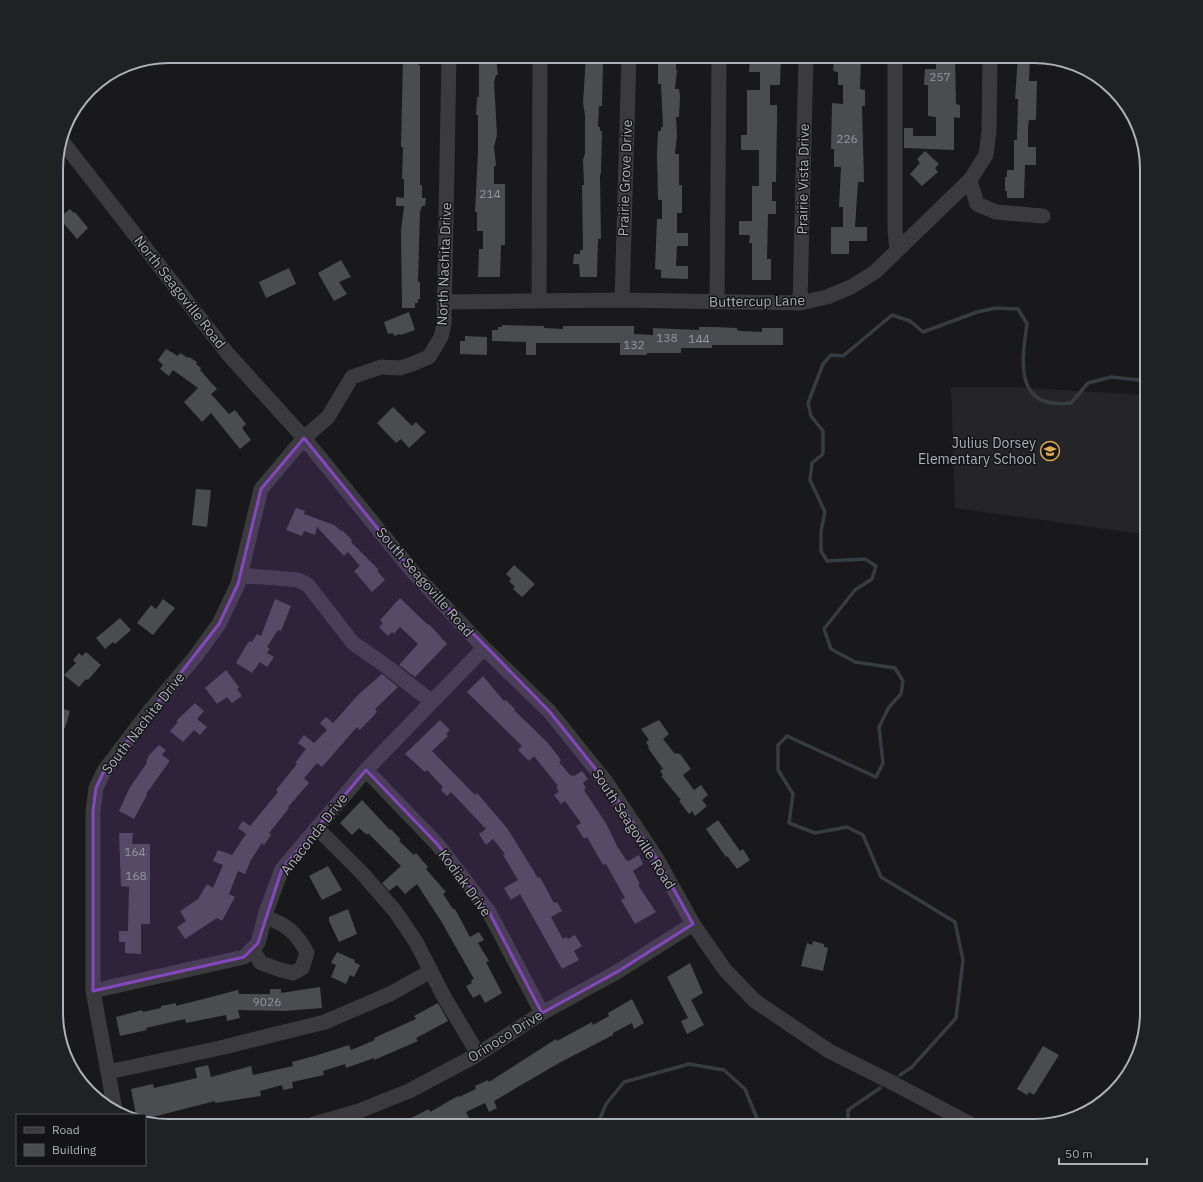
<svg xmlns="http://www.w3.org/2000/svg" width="1203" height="1182" viewBox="0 0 1203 1182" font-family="'IBM Plex Sans',sans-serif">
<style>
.built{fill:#252528}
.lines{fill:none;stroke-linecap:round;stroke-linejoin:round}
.stream{stroke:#353c42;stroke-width:3.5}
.building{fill:#4b4c50}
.minor{stroke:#3b3b3f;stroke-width:15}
.marked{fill:#8547be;fill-opacity:0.2;stroke:#8547be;stroke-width:3;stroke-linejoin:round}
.labels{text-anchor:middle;stroke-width:3;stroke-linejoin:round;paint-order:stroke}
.number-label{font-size:12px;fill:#94989f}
.street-label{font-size:14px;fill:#adb1b9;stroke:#141416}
.poi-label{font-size:14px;fill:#adb1b9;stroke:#141416;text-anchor:end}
.rim{fill:none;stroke:#adb1b9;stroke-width:2}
</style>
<rect width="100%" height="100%" fill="#19191b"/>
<path class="built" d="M951,387h57l139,8v139l-12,-1 -180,-25z"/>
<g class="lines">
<path class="stream" d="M900,1075l12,-8 44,-49 7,-58 -8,-38 -74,-45 -18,-42 -16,-8 -32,6 -26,-10 4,-29 -15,-24v-25l9,-9 89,41 7,-14 -4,-36 10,-20 12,-13 2,-13 -8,-13 -40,-6 -24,-13 -7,-20 31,-39 17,-11 4,-13 -11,-7 -38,2 -6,-10v-20l4,-19 -15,-32 2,-17 11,-9v-23l-12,-15 -3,-13 15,-39 8,-9 12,1 49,-41 18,6 13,11 54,-20 19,-4 22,1 9,15c-6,39 -12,86 44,79l17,-20 23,-6 28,3 8,-8
M597,1126l9,-22 18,-22 65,-18 35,6 21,19 15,37
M848,1126v-16l32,-22"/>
</g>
<path class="building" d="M403,56h12v5h3v4h2v120h2v13h4l-1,8h-3l-2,6 -2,70h2v17h-2v4h-3v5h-13l-1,-77 3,-25h-8v-9l8,1v-19h-2l1,-32h-2z
M479,56h17l2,19h-2l-2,7 3,53 -3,12 2,19h-2v18h11v61h-4l-1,32h-22l1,-28h4v-18h-6v-19h-2l3,-60v-37h-2l1,-18h2z
M586,56h12v6h5l-1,44h-3l-1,21h2v4h2l-1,43h-1l1,65h-3l-1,38h-17l-1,-13h-6l1,-10h6v-4h3l-1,-65h2l-1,-25 2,-7v-38l-2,-12z
M1018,56h12l-1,25h8l-1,39h-7l-1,7v20h8v18h-11l-1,33h-17v-7h-2v-14h2v-7h7v-30h3l1,-41h-3z
M663,57h13v13h1l-2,19h4l1,7 -1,21h-3l1,19 -2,18h4v31h3v28h-5v20h11v13h-11l-1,20h12v13l-27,-1v-8l-6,-1 2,-50h5v-19h-4l-1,-46 1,-23h3v-4h2l-2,-43h-3v-22h5z
M750,57h31l-1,28h-10v20h7v16l-1,61h-4v19h4v13h-8l-1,45h4v21h-19v-37h-3l1,-8h-11v-14h13v-35h7v-36h-18v-15h6v-45h13v-18h-11z
M834,57h27l-1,32 5,1v16h-3l2,76h-6l-3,45h12v14h-18v13h-18v-27h12v-20h-4l2,-40h-7v-18h-3l1,-46 11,1v-19h-5v-13l-5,-1z
M936,57h19l1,47 4,1v13l-6,-1v33l-50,-2v-20h9v8h23v-19l-8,-1v-31h-4l1,-16h11z
M925,151l14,13 -4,4 3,4 -16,14 -12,-12 10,-11 -3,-4z
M70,209l4,4 1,-1 13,16 -11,11 -18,-21z
M341,260l10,17 -12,5 8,12 -13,7 -16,-28z
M289,268l7,16 -30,14 -7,-16z
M409,312l6,18 -14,5 -1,-1 -6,2 -1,-3 -5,1 -4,-12z
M502,325l42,1v2l19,1v-3h71v8l19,1v-7l46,2v-3h14l24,1v2l4,1 21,1v-4h21v17h-71v3h-31v5h-34v2h-27v-12h-84v12h-10v-13l-34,-1v-11h6v-3h4z
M465,336l22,1v18l-27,-1v-13h5z
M166,349l12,7 2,-3 8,5 1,-1 8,5 -1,2 5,4 -1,2 17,19 -6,5 18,20 6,-4 11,14 -4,4 9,12 -11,9 -29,-36 -9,9 -18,-20 14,-14 -25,-18 -4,6 -9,-7 3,-4 -5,-5z
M393,407l19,19 4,-4 10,10 -17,16 -8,-9 -5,4 -19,-20z
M196,489l15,1 -4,37 -15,-2z
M296,508l9,3 -1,3 30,11 7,6 1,-1 10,10 -1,2 28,28 -2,1 8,9 -13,12 -18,-21 6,-5 -12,-14 -4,4 -27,-29 -2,8 -11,-4 -2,5 -16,-6z
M514,565l21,19 -13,13 -9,-8 2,-2 -6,-6 2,-2 -5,-5z
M400,598l28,27 1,-1 18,20 -32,33 -16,-12 19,-21 -18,-17 -6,7 -2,-2 -4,4 -9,-9 4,-4 -3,-3z
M163,599l12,9 -22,27 -16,-12 14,-18 5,4z
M275,599l16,7 -10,25 -3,-1 -11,17 3,2 -3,4 7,4 -7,10 -7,-5 -8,11 -16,-10 11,-19 3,-3 2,1 5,-8 4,2z
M120,618l11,12 -16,14 -2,-2 -8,7 -9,-11z
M86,652l15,13 -13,15 -2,-1 -7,8 -15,-12 12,-12 -3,-3 6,-7 3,3z
M226,670l13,17 -2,2 5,7 -10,7 -5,-6 -10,7 -12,-16z
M382,674l16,13 -23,22 2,3 -17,18 -3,-3 -35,40 -5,-4 -13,15 5,5 -21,24 1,1 -20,25 2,2 -7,10 -2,-2 -11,17 -6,14 -7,-3 -9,23 6,3 -13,24 -5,-3 -32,21 -8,-12 9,-6 -6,-10 18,-12 9,-15 6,4 10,-23 -10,-4 5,-11 14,5 14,-21 -8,-6 5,-7 7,5 28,-34 -2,-2 21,-26 -2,-1 11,-14 -8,-6 6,-8 10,8 13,-13 -7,-7 6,-6 7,6 26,-29z
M483,676l21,25 2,-1 9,9 -1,1 34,33 13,17 -2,2 12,14 2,-1 1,1 8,-5 6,8 -5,4 3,5 -2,2 23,35 10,21 9,14 3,1 10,-6 4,9 -10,7 7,13 -2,1 18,27 -21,12 -14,-24 4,-2 -19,-34 -3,1 -16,-28 -3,2 -8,-13 5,-3 -16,-22 -4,3 -7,-9 5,-3 -3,-5 2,-1 -24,-30 -5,5 -11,-11 4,-4 -55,-54z
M195,703l9,8 -7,8 10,8 -7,8 -6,-5 -11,12 -13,-11 8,-9 -2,-1z
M56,707l14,4 -5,17 -9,-3z
M440,720l10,10 -4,4 2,2 -16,15 43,44 2,-2 30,35 31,50 2,-1 14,26 3,-1 5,9 -11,6 12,22 3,-2 2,2 7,-4 7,11 -8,5 5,9 -17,9 -42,-75 -9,6 -7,-12 14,-8 -15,-25 2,-1 -12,-15 -7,6 -7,-11 7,-5 -35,-37 -4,4 -6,-6 2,-3 -16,-17 -2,2 -20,-18z
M659,720l10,14 -6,5 12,15 2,-1 4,2 10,14 -8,6 11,15 7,-5 7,10 -6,5 5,6 -12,10 -3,-5 -3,3 -10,-13 2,-1 -20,-24 2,-1 -3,-4 3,-2 -15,-21 1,-1 -3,-5 3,-2 -8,-11z
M159,745l7,5 -4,5 7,5v2l-23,32 1,1 -13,24 -15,-8 11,-24 17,-24 -1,-1 3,-7z
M362,800l28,30 1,-1 10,11 -2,1 15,14 2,-2 12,14 -2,2 20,23 -3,2 10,15h2l15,28 9,-5 5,8 -6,3 11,18 -3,1 16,31 -17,10 -5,-9 -7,4 -7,-12 6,-3 -1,-3 3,-1 -33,-58 -24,-37 -12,10 -8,-9 -8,6 -7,-8 19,-17 -33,-33 -1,2 -8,-7 -7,7 -12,-12z
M718,820l22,31 3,-2 7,11 -13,9 -10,-13 -1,1 -20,-28z
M119,833h14l-1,11h18v80h-9v30l-16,-1v-11h-6v-11h9l1,-44 -8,-1z
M328,866l14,24 -20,10 -13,-24z
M348,909l9,25 -18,8 -10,-21v-4z
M813,941l11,3v3l4,1 -5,23 -22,-5 6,-23 5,2z
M337,952l18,8 -1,2 6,3 -6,12 -4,-2 -4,9 -15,-7 5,-12 -5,-2z
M690,963l13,30 -12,7 13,25 -17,9 -6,-13 7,-3 -21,-41z
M320,987l2,21 -37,3 -47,-1 2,8 -13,3 -1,-6 -40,8 -1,-4 -39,9 1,2 -27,6 -4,-19 26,-7 1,2 18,-4v-2l15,-3v3l62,-16 1,4h31v-5h11v4z
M632,999l12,24 -10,6 -2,-6 -19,10v2l-54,28 -65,38 3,7 -8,4 -4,-9 -19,9 5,10 -9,4h-67l34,-17 1,3 28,-16 1,1 17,-8 -1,-3 13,-6 1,2 67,-43 1,2 35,-19 1,3 16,-9 -1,-3z
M438,1003l10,18 -32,17 2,3 -44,19v-2l-28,10 -1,-4 -22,7 1,4 -32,7 1,6 -10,2 -1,-5 -22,6 1,5 -46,7v-2l-70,18v-4h-9l-5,-26 22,-5 1,4 43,-10 -2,-10 13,-3 3,12 40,-11 2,9 40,-9 -1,-4 26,-7 31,-10 2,5 24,-10 -1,-2 42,-19 -2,-3z
M1043,1046l16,9 -25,40 -5,-3 -2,3 -10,-6z"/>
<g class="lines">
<path class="minor" d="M895,56v174l2,20
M62,141l166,213 76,84 109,134 71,76 66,64 56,70 51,77 36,65 32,46 30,31 74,50 66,33 79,42
M970,180l7,24 19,8 47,4
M622,300l7,-244
M539,301l1,-245
M444,302l178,-2 178,3 27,-6 24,-10 24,-15 95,-92 16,-25 3,-23 1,-76
M717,302l2,-246
M800,303l6,-247
M240,575l58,5 10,5 45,58 33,23 46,36
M366,770l72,75 51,67 53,101
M317,828l45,45 33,38 21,31 27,53 35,59
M252,949l9,14 20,7 12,3 9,-5 5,-15c-10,-20 -21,-29 -42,-36
M93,991l151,-34 14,-14 8,-31 16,-43 84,-99 118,-122
M108,1072l112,-24 105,-26 65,-28 41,-23
M115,1110l-22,-119v-180l3,-23 8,-17 47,-62 44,-52 24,-33 19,-40 23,-95 43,-51 24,-21 24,-40 29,-10 19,1 12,-4 17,-7 12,-20 3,-13 5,-268
M307,1126l52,-15 50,-20 66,-35 67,-43 75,-41 76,-48"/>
</g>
<path class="marked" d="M304,438l109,134 137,140 56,70 51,77 36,65 -76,48 -75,41 -53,-101 -51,-67 -72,-75 -84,99 -24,74 -14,14 -151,34v-180l3,-23 8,-17 115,-147 19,-40 23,-95z"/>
<defs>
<symbol id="school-ring" viewBox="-11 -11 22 22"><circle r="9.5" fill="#141416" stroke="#dcac50" stroke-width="1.5"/><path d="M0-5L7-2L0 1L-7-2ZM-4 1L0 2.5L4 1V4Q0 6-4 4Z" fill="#dcac50"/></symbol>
</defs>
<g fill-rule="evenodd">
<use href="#school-ring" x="1039" y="440" width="22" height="22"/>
</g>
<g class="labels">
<g class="number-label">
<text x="940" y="81">257</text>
<text x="847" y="143">226</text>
<text x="490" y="198">214</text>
<text x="667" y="342">138</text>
<text x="699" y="343">144</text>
<text x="634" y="349">132</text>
<text x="135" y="856">164</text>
<text x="136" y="880">168</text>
<text x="267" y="1006">9026</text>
</g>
<g class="street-label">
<text transform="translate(625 178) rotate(-88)" y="5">Prairie Grove Drive</text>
<text transform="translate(803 179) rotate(-89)" y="5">Prairie Vista Drive</text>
<text transform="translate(444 264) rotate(-88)" y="5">North Nachita Drive</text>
<text transform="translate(180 292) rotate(52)" y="5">North Seagoville Road</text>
<text transform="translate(757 301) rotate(-1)" y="5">Buttercup Lane</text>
<text transform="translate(425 582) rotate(49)" y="5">South Seagoville Road</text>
<text transform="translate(143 723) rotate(-52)" y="5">South Nachita Drive</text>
<text transform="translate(634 829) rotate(57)" y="5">South Seagoville Road</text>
<text transform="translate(314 834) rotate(-52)" y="5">Anaconda Drive</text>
<text transform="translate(465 883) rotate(54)" y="5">Kodiak Drive</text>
<text transform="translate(505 1036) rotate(-32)" y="5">Orinoco Drive</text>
</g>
<g class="poi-label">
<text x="1036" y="448">Julius Dorsey<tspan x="1036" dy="16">Elementary School</tspan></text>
</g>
</g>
<path d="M0 0H1203V1182H0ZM169 63H1034A106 106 0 0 1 1140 169V1013A106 106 0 0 1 1034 1119H169A106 106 0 0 1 63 1013V169A106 106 0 0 1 169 63Z" fill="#202123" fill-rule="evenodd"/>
<path class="rim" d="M169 63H1034A106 106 0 0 1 1140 169V1013A106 106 0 0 1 1034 1119H169A106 106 0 0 1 63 1013V169A106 106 0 0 1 169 63Z"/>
<rect x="16" y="1114" width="130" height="52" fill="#141416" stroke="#515357"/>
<rect x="24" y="1127" width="20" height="6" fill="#3b3b3f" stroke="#515357"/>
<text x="52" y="1134" font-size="12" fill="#adb1b9">Road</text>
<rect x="24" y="1144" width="20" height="12" fill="#4b4c50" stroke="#515357"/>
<text x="52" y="1154" font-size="12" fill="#adb1b9">Building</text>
<path d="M1059 1158v6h88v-6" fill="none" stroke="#adb1b9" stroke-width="2"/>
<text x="1065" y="1158" font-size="12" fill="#adb1b9" stroke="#141416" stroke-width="3" paint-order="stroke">50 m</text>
</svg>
